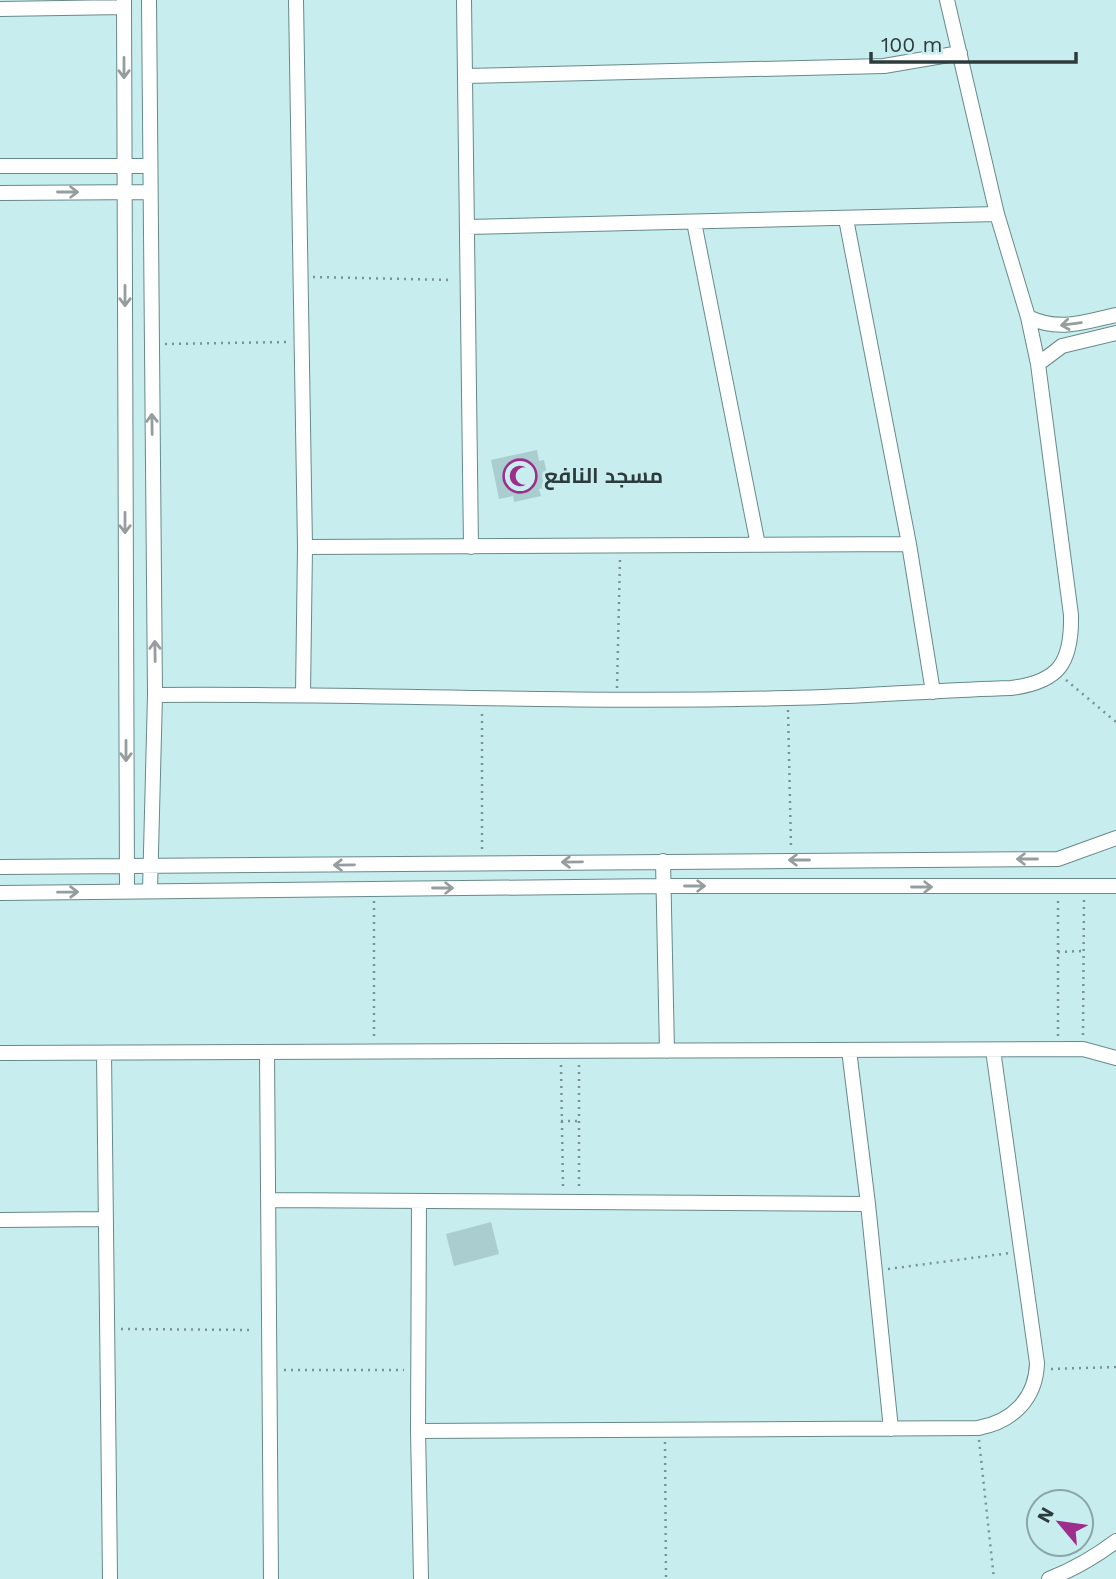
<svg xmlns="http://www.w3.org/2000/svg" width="1116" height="1579" viewBox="0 0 1116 1579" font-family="'Work Sans',Cairo,sans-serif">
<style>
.building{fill:#aacecf}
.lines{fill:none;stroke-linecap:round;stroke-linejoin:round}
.minor-casing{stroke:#67898a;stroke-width:16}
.path{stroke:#799293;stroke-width:2.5;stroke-dasharray:2 5;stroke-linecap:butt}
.minor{stroke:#fff;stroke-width:14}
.oneway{stroke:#969d9e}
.labels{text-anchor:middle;stroke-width:6;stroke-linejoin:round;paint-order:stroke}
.poi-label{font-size:21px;font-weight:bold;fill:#2d3b3c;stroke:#c8edee;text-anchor:start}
</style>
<rect width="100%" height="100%" fill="#c8edee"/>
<path class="building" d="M537,450l2,11 5,-1 3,14 -5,3 3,11 -6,1 2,7 -27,6 -1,-6 -14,3 -8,-39z
M491,1222l8,32 -45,12 -8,-32z"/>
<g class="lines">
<defs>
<path id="minor" d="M124,0l3,891
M149,0l6,695 -5,196
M296,0l9,547 -2,147
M464,0l7,547
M0,9l124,-2
M465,76l419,-10 76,-13
M0,166h150
M0,193l150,-1
M846,219l63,325 24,148
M694,222l64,323
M467,227l530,-13
M1028,317c31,15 56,5 88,-2
M1038,364l24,-18 54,-13
M305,547l604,-3
M155,695c211,-2 422,9 633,3 74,-1 148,-8 223,-10 48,-6 61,-25 60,-73l-33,-251 -10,-47 -31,-103 -50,-214
M663,861l4,190
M0,867l1058,-8 58,-21
M0,893l664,-7h452
M849,1050l19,154 23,225
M0,1053l1083,-4 33,9
M104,1053l6,526
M267,1053l4,526
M270,1200l598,4
M419,1201l-1,230 3,148
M0,1220l106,-1
M418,1431l560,-3c34,-6 58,-29 59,-65l-44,-313
M1049,1579c25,-10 46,-22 67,-38"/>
</defs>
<use href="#minor" class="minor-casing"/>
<path class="path" d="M313,277l140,3
M165,344l123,-2
M1066,680l50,42
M617,688l3,-130
M788,710l3,137
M482,849v-136
M374,901v137
M1058,952l25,-1
M1083,1035l1,-137
M1058,1036v-137
M561,1065l2,123
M579,1065v123
M561,1121h18
M888,1269l122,-16
M121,1329l133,1
M1051,1369l65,-2
M284,1370h120
M979,1440l15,139
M665,1442l1,137"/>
<use href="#minor" class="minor"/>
</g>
<defs><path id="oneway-shaft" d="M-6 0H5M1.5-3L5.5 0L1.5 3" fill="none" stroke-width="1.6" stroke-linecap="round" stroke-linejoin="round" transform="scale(1.75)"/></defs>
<g class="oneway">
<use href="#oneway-shaft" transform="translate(124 68) rotate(90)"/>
<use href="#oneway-shaft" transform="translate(68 192)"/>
<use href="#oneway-shaft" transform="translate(125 296) rotate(90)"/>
<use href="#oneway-shaft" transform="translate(1071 324) rotate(172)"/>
<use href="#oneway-shaft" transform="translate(152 424) rotate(-91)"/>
<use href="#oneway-shaft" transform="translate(125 523) rotate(90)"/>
<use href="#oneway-shaft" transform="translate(155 651) rotate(-91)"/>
<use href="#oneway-shaft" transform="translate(126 751) rotate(90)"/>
<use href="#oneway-shaft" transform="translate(1027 859) rotate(180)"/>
<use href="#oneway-shaft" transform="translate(799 860) rotate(180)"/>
<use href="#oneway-shaft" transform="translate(572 862) rotate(179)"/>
<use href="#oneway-shaft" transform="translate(344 865) rotate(179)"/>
<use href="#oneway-shaft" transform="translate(695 886)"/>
<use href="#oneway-shaft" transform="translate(922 887)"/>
<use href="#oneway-shaft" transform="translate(443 888)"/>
<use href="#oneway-shaft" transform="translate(68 892) rotate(-1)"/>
</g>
<defs>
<symbol id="mosque-ring" viewBox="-11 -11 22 22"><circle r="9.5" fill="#c8edee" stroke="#9e2e8c" stroke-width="1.5"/><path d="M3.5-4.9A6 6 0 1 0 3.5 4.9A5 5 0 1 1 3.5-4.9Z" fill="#9e2e8c"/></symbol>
</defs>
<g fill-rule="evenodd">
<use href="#mosque-ring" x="501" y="457" width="38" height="38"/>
</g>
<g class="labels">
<g class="poi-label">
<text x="544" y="483">مسجد النافع</text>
</g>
</g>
<g transform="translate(1060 1523) rotate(299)"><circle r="33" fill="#c8edee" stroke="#8aa6a7" stroke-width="2"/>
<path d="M0-5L12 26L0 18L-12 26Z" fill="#9e2e8c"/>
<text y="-10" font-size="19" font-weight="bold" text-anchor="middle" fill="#2d3b3c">N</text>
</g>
<path d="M871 52v10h205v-10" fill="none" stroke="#2d3b3c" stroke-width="3.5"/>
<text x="881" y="52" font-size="21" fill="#2d3b3c" stroke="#c8edee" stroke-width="5" paint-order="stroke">100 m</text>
</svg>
